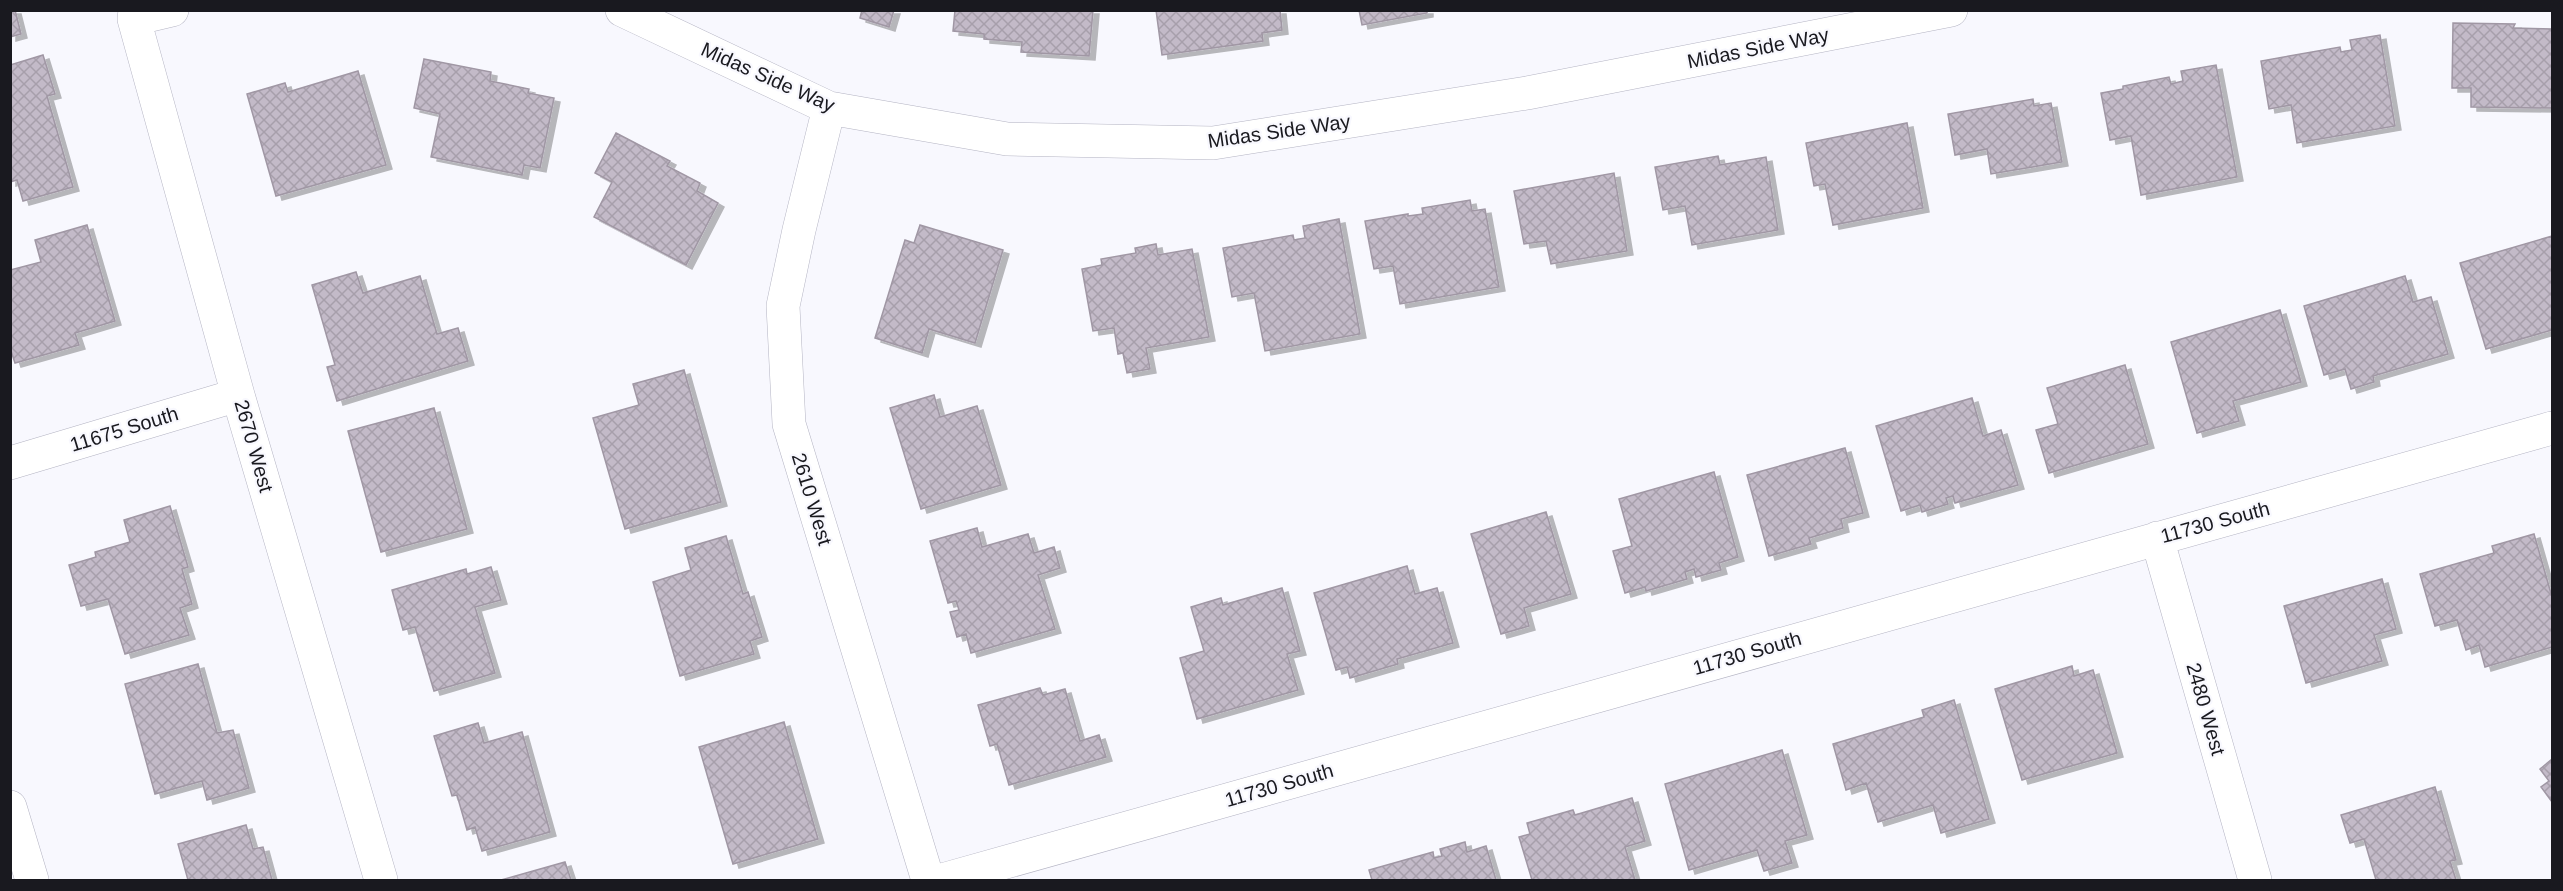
<svg xmlns="http://www.w3.org/2000/svg" width="2563" height="891" viewBox="0 0 2563 891" font-family="Helvetica,sans-serif">
<style>
.building{fill:url(#building-cross-hatch);stroke:#a097a4;stroke-width:1.5;filter:url(#shadow)}
.lines{fill:none;stroke-linecap:round;stroke-linejoin:round}
.minor-casing{stroke:#b4b4c3;stroke-width:34}
.major-casing{stroke:#b4b4c3;stroke-width:34}
.minor{stroke:#fff;stroke-width:33}
.major{stroke:#fff;stroke-width:33}
.labels{text-anchor:middle;stroke-width:4.5;stroke-linejoin:round;paint-order:stroke}
.street-label{font-size:20px;fill:#19191f;stroke:#f8f8fe}
</style>
<defs>
<pattern id="building-cross-hatch" width="8" height="8" patternUnits="userSpaceOnUse" patternTransform="scale(1.5)"><rect width="8" height="8" fill="#c3bac8"/><path d="M0 0l8 8M0 8l8-8" fill="none" stroke="#a79fab"/></pattern>
<filter id="shadow"><feDropShadow dx="6" dy="4" stdDeviation="0" flood-color="#0004"/></filter>
</defs>
<rect width="100%" height="100%" fill="#f8f8fe"/>
<path class="building" d="M10,10h5l6,24 -11,3z
M862,10h32l-5,17 -29,-9z
M955,10h138l-4,46 -68,-4 1,-10 -38,-3v-5l-31,-3z
M1156,10h124l2,20 -20,3 1,8 -101,14z
M1359,10h68v3l-65,12z
M2453,23l62,1 -2,4 39,1v79l-81,-1v-19h-19z
M2380,35l15,91 -98,17 -6,-38 -22,4 -8,-48 79,-14 1,5 11,-2 -2,-10z
M43,55l12,39 -8,2 26,91 -50,14 -6,-21 -7,2v-117z
M424,59l67,13 -1,9 39,8 -1,4 26,5 -14,70 -16,-3 -2,10 -91,-18 9,-43 -26,-6z
M2216,65l21,112 -96,18 -10,-59 -21,4 -9,-47 22,-4v-3l46,-9 2,7 12,-3 -2,-10z
M358,71l28,94 -110,31 -29,-102 38,-11 3,9z
M2033,99l1,7 17,-3 11,59 -71,12 -4,-25 -32,6 -7,-41z
M1907,123l16,85 -90,17 -8,-41 -11,2 -8,-43z
M616,133l54,28 -3,5 33,17 -3,8 21,12 -32,62 -92,-48 18,-35 -17,-9z
M1718,156l2,9 46,-8 12,73 -86,15 -7,-39 -22,4 -8,-43z
M1614,173l13,78 -76,13 -5,-23 -22,3 -10,-53z
M1470,200l2,11 13,-2 14,78 -99,17 -7,-38 -19,3 -9,-48 43,-7v2l15,-2 -1,-6z
M1339,219l21,115 -95,17 -11,-58 -22,4 -9,-49 70,-13 1,5 11,-2 -2,-12z
M87,225l28,96 -40,12 4,12 -64,18 -5,-15v-78l31,-8 -6,-22z
M920,225l83,25 -28,93 -46,-14 -7,24 -47,-15 30,-98 9,3z
M2552,236v94l-66,19 -26,-86z
M1156,244l2,11 34,-6 17,88 -63,11 4,21 -23,4 -4,-20 -5,1 -4,-26 -21,3 -11,-62 20,-4 -1,-6 35,-6 -1,-5z
M356,272l7,21 57,-17 17,58 21,-6 10,33 -131,40 -10,-34 8,-2 -23,-80z
M2405,276l8,26 18,-5 17,57 -75,22 1,6 -23,7 -6,-20 -21,6 -20,-69z
M2280,310l21,72 -68,19 6,20 -42,12 -26,-91z
M2125,365l23,79 -99,29 -13,-43 22,-6 -11,-36z
M684,370l37,132 -96,27 -32,-111 46,-13 -6,-21z
M934,395l6,22 37,-11 24,79 -80,24 -31,-101z
M1972,398l11,38 18,-6 17,55 -63,18 -2,-7 -7,2 2,6 -26,8 -2,-7 -19,6 -25,-85z
M434,408l33,121 -86,23 -33,-121z
M1845,448l18,65 -22,6 2,9 -34,10 2,6 -42,12 -22,-81z
M1714,472l24,85 -19,6 2,7 -25,7 -2,-8 -9,3 2,7 -41,12 -1,-4 -20,6 -12,-42 19,-5 -13,-47z
M170,506l18,61 -6,2 10,35 -12,4 9,27 -64,19 -17,-55 -27,7 -12,-41 27,-8 -1,-5 35,-10 -6,-22z
M1546,512l25,82 -47,14 5,18 -28,8 -30,-100z
M977,528l5,19 46,-13 6,19 20,-6 6,21 -22,7 17,54 -84,24 -5,-19 -9,3 -7,-25 9,-2 -3,-9 -8,2 -18,-62z
M2534,534l18,63v50l-67,20 -6,-22 -13,5 -9,-30 -22,6 -15,-52 74,-21 -2,-7z
M726,536l17,58 5,-2 14,45 -12,4 4,13 -74,22 -27,-94 38,-12 -6,-22z
M1407,566l8,28 22,-6 16,55 -56,16 1,5 -48,14 -3,-11 -11,3 -22,-77z
M491,567l10,33 -26,7 20,66 -61,18 -19,-64 -12,3 -11,-40 74,-21 1,5z
M2382,579l14,50 -22,6 8,26 -76,22 -22,-77z
M1282,588l18,63 -13,3 11,36 -101,29 -17,-61 24,-7 -13,-44 30,-9 2,7z
M198,664l19,69 16,-3 16,58 -42,12 -5,-19 -47,13 -30,-110z
M2072,666l2,10 19,-6 24,83 -95,27 -27,-91z
M1040,688l3,7 22,-6 15,52 19,-6 7,22 -97,28 -12,-41 -7,2 -12,-41z
M1954,700l35,119 -48,14 -8,-28 -55,17 -12,-39 -20,7 -13,-46 91,-27 -2,-7z
M784,722l34,117 -85,25 -34,-117z
M478,723l6,20 38,-11 28,100 -68,19 -7,-24 -8,3 -10,-35 -5,1 -18,-60z
M1782,750l25,85 -22,6 7,22 -28,8 -7,-21 -68,20 -24,-86z
M2552,759v43l-11,-15 8,-6 -9,-12z
M2435,787l21,73 -6,1 6,19h-80l-12,-41 -14,4 -9,-28z
M1632,798l13,43 -20,6 10,33h-103l-13,-43 11,-3 -3,-11 46,-13 2,5z
M246,825l7,24 10,-2 9,33h-84l-10,-36z
M1465,842l2,10 19,-6 10,34h-124l-3,-10 64,-18 1,6 8,-2 -2,-7z
M565,862l6,18h-70z"/>
<g class="lines">
<defs>
<path id="minor" d="M135,10l-1,9 104,376 143,485
M622,10l207,98 178,31 206,4 314,-50 424,-83
M134,19l38,-9
M829,108l-30,122 -16,76 6,118 139,456
M10,463l228,-68
M2157,538l98,342
M942,880l1610,-452"/>
<path id="major" d="M10,807l22,73"/>
</defs>
<use href="#minor" class="minor-casing"/>
<use href="#major" class="major-casing"/>
<use href="#minor" class="minor"/>
<use href="#major" class="major"/>
</g>
<g class="labels">
<g class="street-label">
<text transform="translate(1758 48) rotate(-11)" y="7">Midas Side Way</text>
<text transform="translate(768 77) rotate(24)" y="7">Midas Side Way</text>
<text transform="translate(1279 131) rotate(-8)" y="7">Midas Side Way</text>
<text transform="translate(124 429) rotate(-17)" y="7">11675 South</text>
<text transform="translate(254 446) rotate(74)" y="7">2670 West</text>
<text transform="translate(812 499) rotate(73)" y="7">2610 West</text>
<text transform="translate(2215 522) rotate(-15)" y="7">11730 South</text>
<text transform="translate(1747 653) rotate(-16)" y="7">11730 South</text>
<text transform="translate(2206 709) rotate(74)" y="7">2480 West</text>
<text transform="translate(1279 785) rotate(-16)" y="7">11730 South</text>
</g>
</g>
<rect width="2563" height="891" fill="none" stroke="#19191f" stroke-width="24"/>
</svg>
